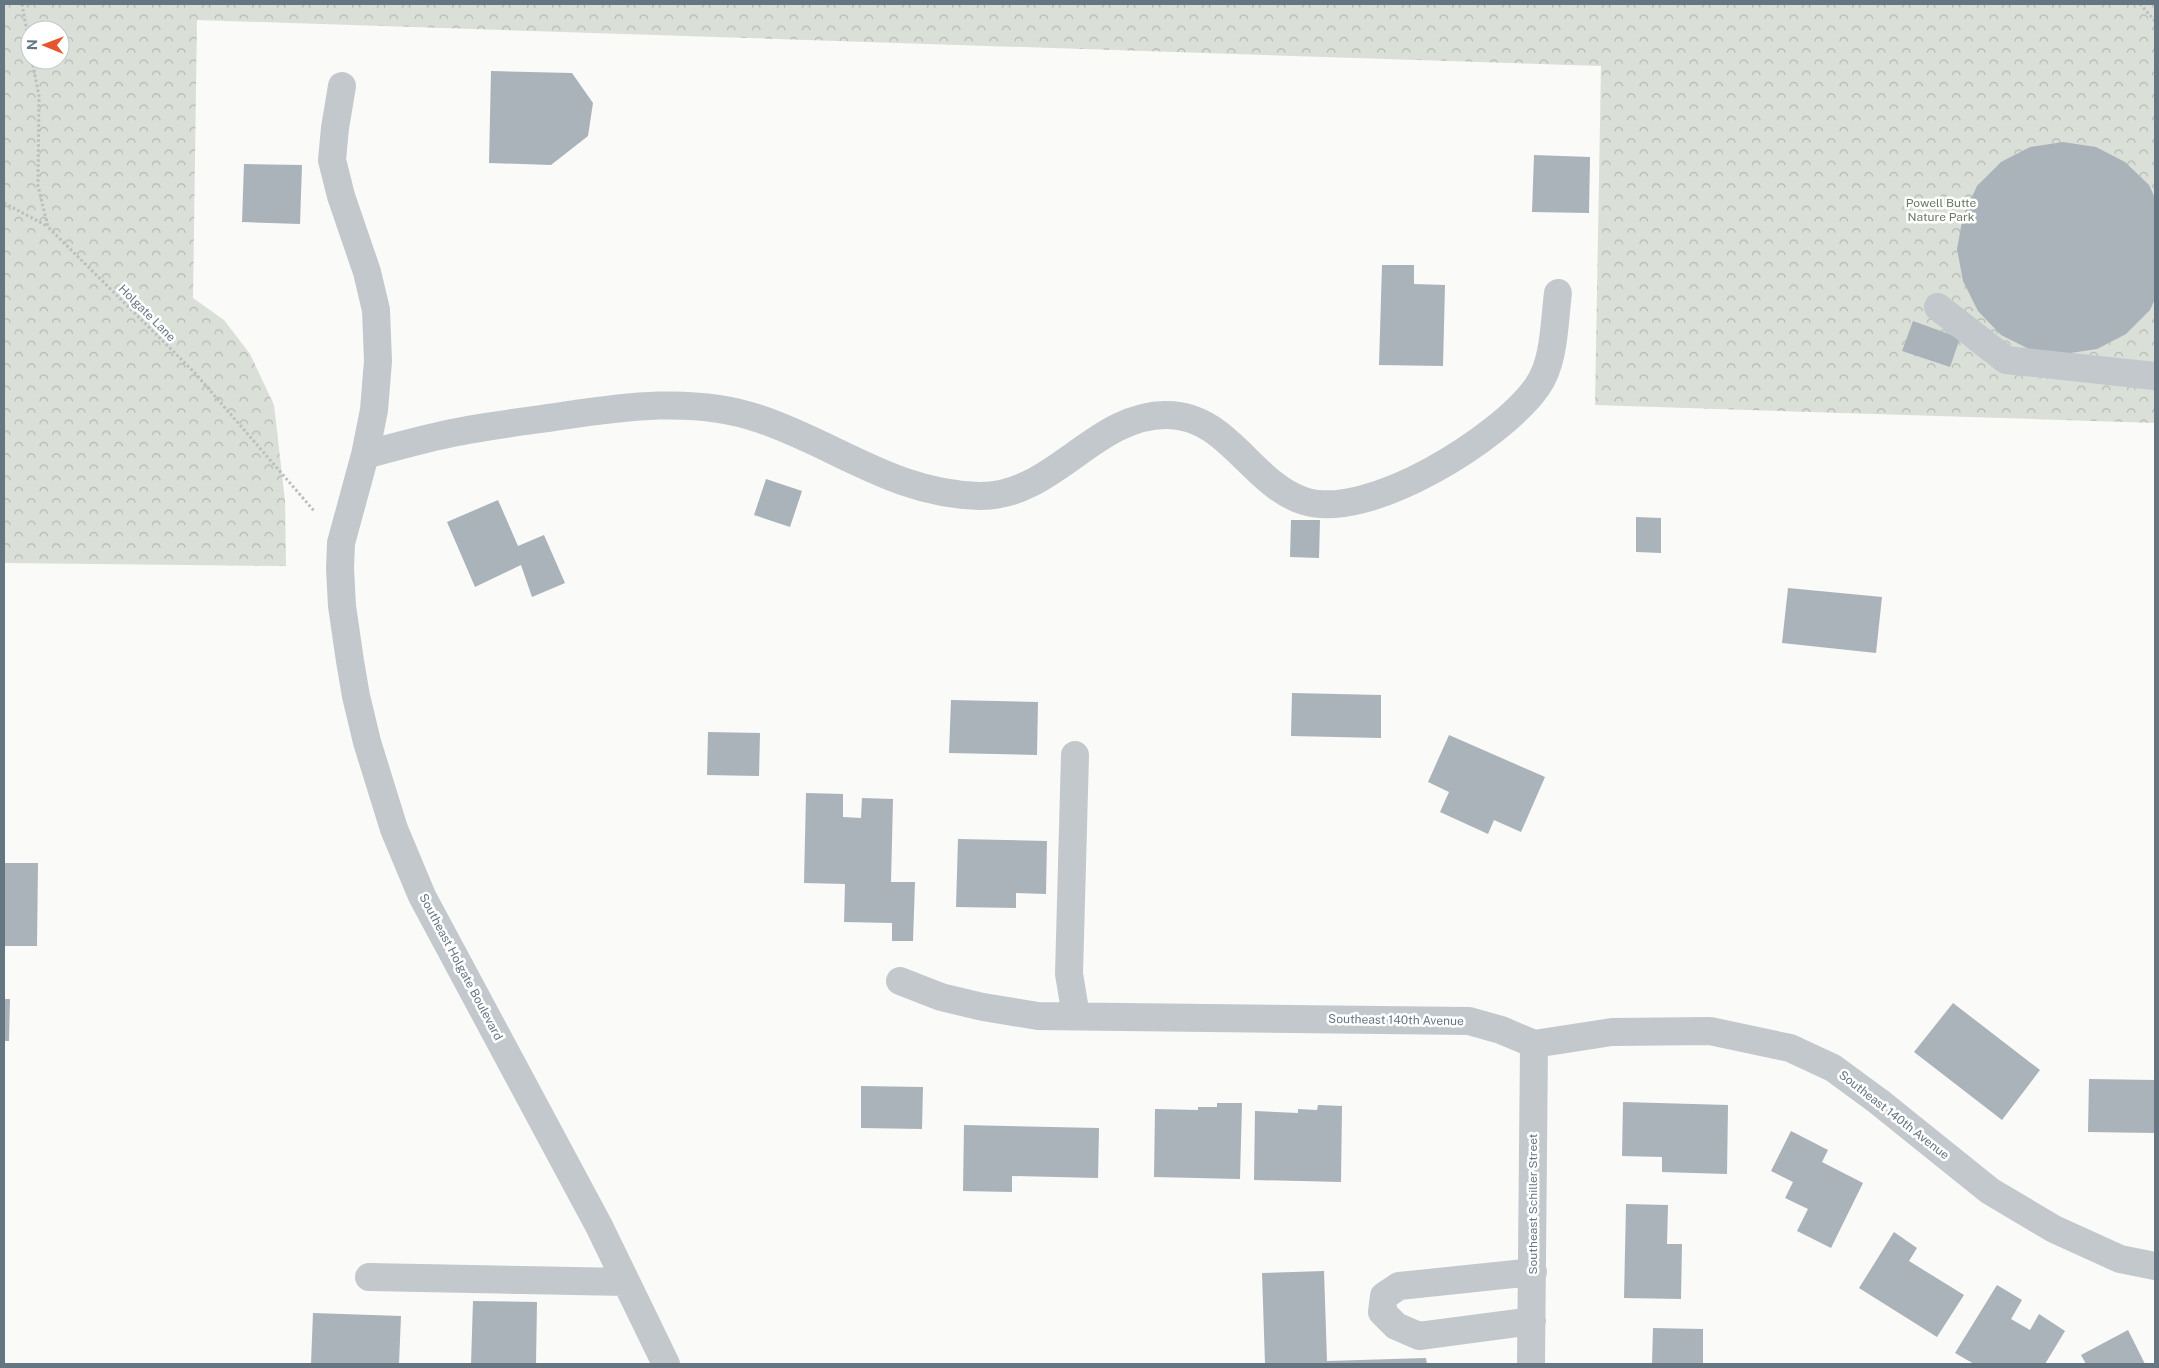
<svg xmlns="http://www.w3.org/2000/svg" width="2159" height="1368" viewBox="0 0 2159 1368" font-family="'Public Sans',sans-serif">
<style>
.park{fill:url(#park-crowns);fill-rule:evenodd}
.building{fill:#aab3b9}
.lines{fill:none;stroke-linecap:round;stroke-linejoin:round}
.path{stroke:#bbbfc2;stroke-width:3;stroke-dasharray:2.5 2.5;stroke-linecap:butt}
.minor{stroke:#c3c8cc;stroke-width:28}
.labels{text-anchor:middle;stroke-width:5;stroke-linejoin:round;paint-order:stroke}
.park-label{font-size:12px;fill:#687a64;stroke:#fff}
.street-label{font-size:12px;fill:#657683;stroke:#fff}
</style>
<defs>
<pattern id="park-crowns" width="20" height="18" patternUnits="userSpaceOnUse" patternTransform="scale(1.25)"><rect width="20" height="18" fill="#dadfd7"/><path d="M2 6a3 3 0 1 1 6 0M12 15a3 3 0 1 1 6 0" fill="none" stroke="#b4b9b4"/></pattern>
</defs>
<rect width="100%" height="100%" fill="#fafaf8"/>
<path class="park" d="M4,4h2151v419l-560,-18 6,-339 -1404,-46 -4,278 31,22 26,34 24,51 11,96 1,65 -282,-3zM30,30h30v30h-30z"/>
<path class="building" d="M491,71l81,2 21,30 -5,33 -37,29 -62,-2z
M2063,142l33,5 29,15 24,23 6,13v101l-5,11 -24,24 -29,15 -33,5 -33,-4 -30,-15 -23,-24 -15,-30 -6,-32 6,-33 14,-30 24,-24 29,-15z
M1534,155l56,2 -1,56 -57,-1z
M244,164l58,1 -2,59 -58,-2z
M1382,265h32v19l31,1 -2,81 -64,-1z
M1913,321l47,17 -10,29 -48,-16z
M766,479l36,12 -12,36 -36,-12z
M498,500l20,46 26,-11 21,48 -33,14 -11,-32 -46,22 -28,-65z
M1636,517l25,1v35l-25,-1z
M1291,520h29l-1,38 -29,-1z
M1788,588l94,9 -6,56 -94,-10z
M1292,693l89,2v43l-90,-2z
M951,700l87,2 -1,53 -88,-2z
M708,732l52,1 -1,43 -52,-1z
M1449,735l96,42 -24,55 -27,-12 -6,14 -48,-22 9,-20 -21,-10z
M806,793l37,1v23l18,1 1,-20 31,1 -2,83h24l-2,59h-21v-18l-48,-1 1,-38 -41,-1z
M958,839l89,2 -1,53 -30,-1v15l-60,-1z
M4,863h34l-1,83h-33z
M4,999h6l-1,42h-5z
M1953,1003l87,67 -38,50 -88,-68z
M2089,1079l66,1v53l-67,-1z
M861,1086l62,1 -1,42 -61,-1z
M1623,1102l105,3 -1,69 -65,-2v-15l-40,-1z
M1217,1103h25l-2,76 -86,-2 1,-68 43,1v-3h19z
M1318,1105l24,1 -1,76 -87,-2 1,-69 43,2v-4l19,1z
M964,1125l135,3 -1,50 -86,-2v16l-49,-1z
M1791,1131l37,19 -6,12 41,21 -32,65 -34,-17 11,-22 -23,-11 8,-16 -22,-11z
M1626,1204l42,1 -1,39h15l-1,55 -57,-1z
M1894,1232l23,16 -8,13 55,34 -27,42 -78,-49z
M1324,1271l3,90 99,-3 1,6h-162l-3,-91z
M1997,1285l25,15 -11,19 19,11 9,-16 26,17 -20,33h-71l-19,-11z
M473,1301l64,1 -1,62h-65z
M313,1313l88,3 -2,48h-88z
M1653,1328l50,1v35h-51z
M2128,1330l17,34h-59l-5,-9z"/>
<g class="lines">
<path class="path" d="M22,4l8,45
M2140,4l15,17
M32,60l7,36 -1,90 10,41 147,146 120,139
M4,203l43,23"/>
<path class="minor" d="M342,86l-7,42 -3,32 9,36 26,76 9,38 2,51 -4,49 -9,45 -24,88 -1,25 2,38 8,55 6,35 11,46 27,87 28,67 177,330 67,138
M1938,307l68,53 149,16
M365,455c29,-8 58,-16 87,-22 34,-7 68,-11 103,-16 67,-10 139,-21 205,2 77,26 134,75 220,77 73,1 115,-82 187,-81 61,0 84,69 137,86 64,21 197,-63 233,-114 18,-25 17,-64 21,-94
M1075,755l-6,219 7,42
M900,981l41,16 42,10 55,9 431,5 32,9 33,14 78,-12 98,-1 80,17 43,20 45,33 112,90 64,38 66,30 35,7
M369,1277l257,5
M1532,1321l-113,15 -23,-10 -14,-14 2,-16 15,-10 134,-14
M1531,1364l3,-320"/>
</g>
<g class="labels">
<g class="park-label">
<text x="1941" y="207">Powell Butte<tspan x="1941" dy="14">Nature Park</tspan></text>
</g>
<g class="street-label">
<text transform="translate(147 313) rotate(45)" y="4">Holgate Lane</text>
<text transform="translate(461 967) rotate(62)" y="4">Southeast Holgate Boulevard</text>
<text transform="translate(1396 1020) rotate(1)" y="4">Southeast 140th Avenue</text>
<text transform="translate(1894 1115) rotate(38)" y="4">Southeast 140th Avenue</text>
<text transform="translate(1533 1204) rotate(-90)" y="4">Southeast Schiller Street</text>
</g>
</g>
<rect width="2159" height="1368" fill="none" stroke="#657683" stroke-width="10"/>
<g transform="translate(45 45) rotate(271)"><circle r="24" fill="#ffffff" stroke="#c1c8cd"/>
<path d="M0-4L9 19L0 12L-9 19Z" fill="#e4572e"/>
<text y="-8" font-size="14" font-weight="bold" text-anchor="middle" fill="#657683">N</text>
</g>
</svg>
